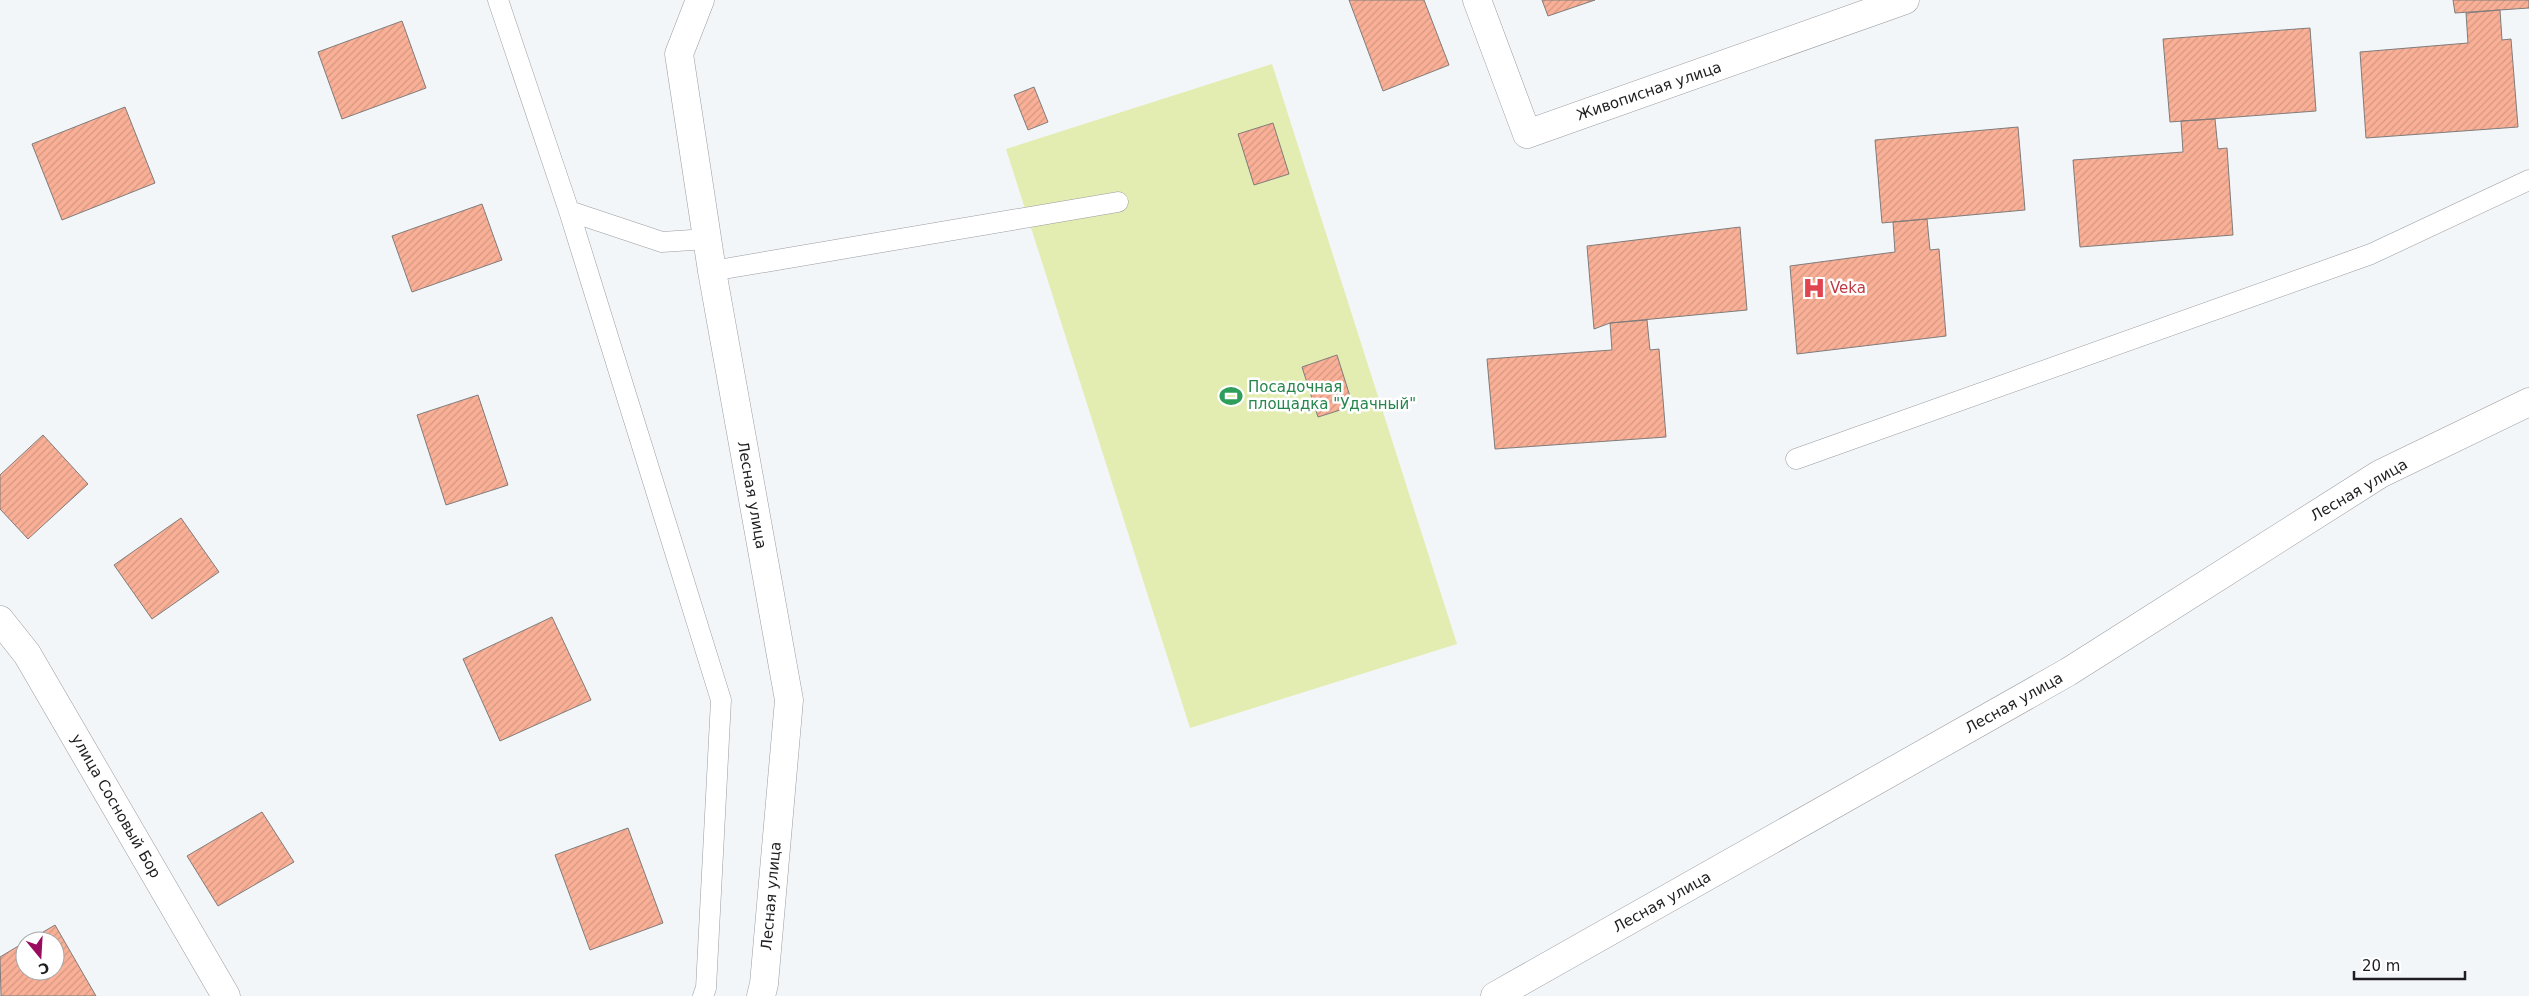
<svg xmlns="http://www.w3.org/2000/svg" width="2529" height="996" viewBox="0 0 2529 996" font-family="'DejaVu Sans',sans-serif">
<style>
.green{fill:#e3ecb1}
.building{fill:url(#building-hatch);stroke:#807c7b}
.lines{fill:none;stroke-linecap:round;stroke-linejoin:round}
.service-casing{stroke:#9a9c9f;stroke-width:21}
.minor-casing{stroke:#9a9c9f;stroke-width:29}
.secondary-casing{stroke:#9a9c9f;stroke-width:29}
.service{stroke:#fff;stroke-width:20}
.minor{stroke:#fff;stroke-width:28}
.secondary{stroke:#fff;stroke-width:28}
.labels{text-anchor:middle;stroke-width:5;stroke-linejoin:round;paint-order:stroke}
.street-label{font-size:15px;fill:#1e1e20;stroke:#fff}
.health-label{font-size:15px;fill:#be3a42;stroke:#fff;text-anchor:start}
.leisure-label{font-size:15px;fill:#27864d;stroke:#fff;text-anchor:start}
</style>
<defs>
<pattern id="building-hatch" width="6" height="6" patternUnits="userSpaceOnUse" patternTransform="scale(1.25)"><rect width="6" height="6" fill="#f9b096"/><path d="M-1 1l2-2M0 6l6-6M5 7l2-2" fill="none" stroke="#d59781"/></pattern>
</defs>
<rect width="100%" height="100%" fill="#f3f6f9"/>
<path class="green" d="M1272,64l185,580 -267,84 -184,-579z"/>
<path class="building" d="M1349,0h75l25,65 -66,26z
M1542,0h53l-47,16z
M2453,0h76v8l-74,5z
M2500,10l2,30 9,-1 7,88 -152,11 -6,-86 108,-9 -2,-30z
M402,21l24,67 -84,31 -24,-67z
M2310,28l6,83 -146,11 -7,-83z
M1034,87l14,35 -20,8 -14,-35z
M125,107l30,76 -93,37 -30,-76z
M2215,119l3,30 9,-1 6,87 -153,12 -7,-87 110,-8 -2,-31z
M1273,123l16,51 -35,11 -16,-51z
M2018,127l7,83 -143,13 -7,-83z
M482,204l20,56 -90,32 -20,-56z
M1927,219l3,31 9,-1 7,87 -149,18 -7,-88 105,-14 -2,-30z
M1740,227l7,83 -137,13 -16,6 -7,-83z
M1647,320l3,30 9,-1 7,88 -171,12 -8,-90 125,-9 -2,-27z
M1337,355l16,51 -35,11 -16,-50z
M478,395l30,90 -62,20 -29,-90z
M43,435l45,49 -60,55 -28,-30v-34z
M181,518l38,54 -67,47 -38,-54z
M552,617l39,83 -91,41 -37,-82z
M262,812l32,50 -76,44 -31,-50z
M628,828l35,95 -73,27 -35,-95z
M55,925l41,71h-95l-1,-39 25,-15v29h30v-30h-27z"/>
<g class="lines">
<defs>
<path id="service" d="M498,0l71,211 152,489 -15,288 -3,8
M569,211l93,31 45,-3
M712,271l406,-69
M1796,459l575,-205 158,-74"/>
<path id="minor" d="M700,0l-21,54 33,217 77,429 -25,284 -3,12
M1477,0l50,134 378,-134
M0,620l27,34 199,342"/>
<path id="secondary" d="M1495,996l573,-324 312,-198 149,-72"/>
</defs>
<use href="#service" class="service-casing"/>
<use href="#minor" class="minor-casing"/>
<use href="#secondary" class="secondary-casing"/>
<use href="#service" class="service"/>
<use href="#minor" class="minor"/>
<use href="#secondary" class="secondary"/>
</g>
<defs>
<symbol id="hospital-bare" viewBox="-9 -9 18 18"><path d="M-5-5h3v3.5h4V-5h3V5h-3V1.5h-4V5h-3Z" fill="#e0444e" stroke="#fff" stroke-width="2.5" paint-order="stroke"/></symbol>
<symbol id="stadium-bare" viewBox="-9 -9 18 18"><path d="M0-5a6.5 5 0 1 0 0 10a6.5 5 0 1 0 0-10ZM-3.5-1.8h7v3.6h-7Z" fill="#2e9e5b" stroke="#fff" stroke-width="2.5" paint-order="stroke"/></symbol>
</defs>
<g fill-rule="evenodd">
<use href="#hospital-bare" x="1798" y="272" width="32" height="32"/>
<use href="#stadium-bare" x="1215" y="380" width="32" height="32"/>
</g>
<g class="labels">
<g class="street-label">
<text transform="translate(1649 91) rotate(-19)" y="5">Живописная улица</text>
<text transform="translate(2359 490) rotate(-30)" y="5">Лесная улица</text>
<text transform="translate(752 495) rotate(80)" y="5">Лесная улица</text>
<text transform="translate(2014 703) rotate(-29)" y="5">Лесная улица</text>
<text transform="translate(116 806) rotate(60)" y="5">улица Сосновый Бор</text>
<text transform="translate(771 896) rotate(-85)" y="5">Лесная улица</text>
<text transform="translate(1662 902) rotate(-29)" y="5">Лесная улица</text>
</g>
<g class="health-label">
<text x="1830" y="293">Veka</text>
</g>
<g class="leisure-label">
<text x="1248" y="392">Посадочная<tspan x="1248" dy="17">площадка "Удачный"</tspan></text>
</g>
</g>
<g transform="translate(40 956) rotate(162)"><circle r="24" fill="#ffffff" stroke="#a5a5a6"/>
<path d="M0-4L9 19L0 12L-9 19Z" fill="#990b5e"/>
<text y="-8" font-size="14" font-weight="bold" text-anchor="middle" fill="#1e1e20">С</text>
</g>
<path d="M2354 971v8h111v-8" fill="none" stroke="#1e1e20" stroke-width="2.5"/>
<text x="2362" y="971" font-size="15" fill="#1e1e20" stroke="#ffffff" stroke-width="4" paint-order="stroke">20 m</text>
</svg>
